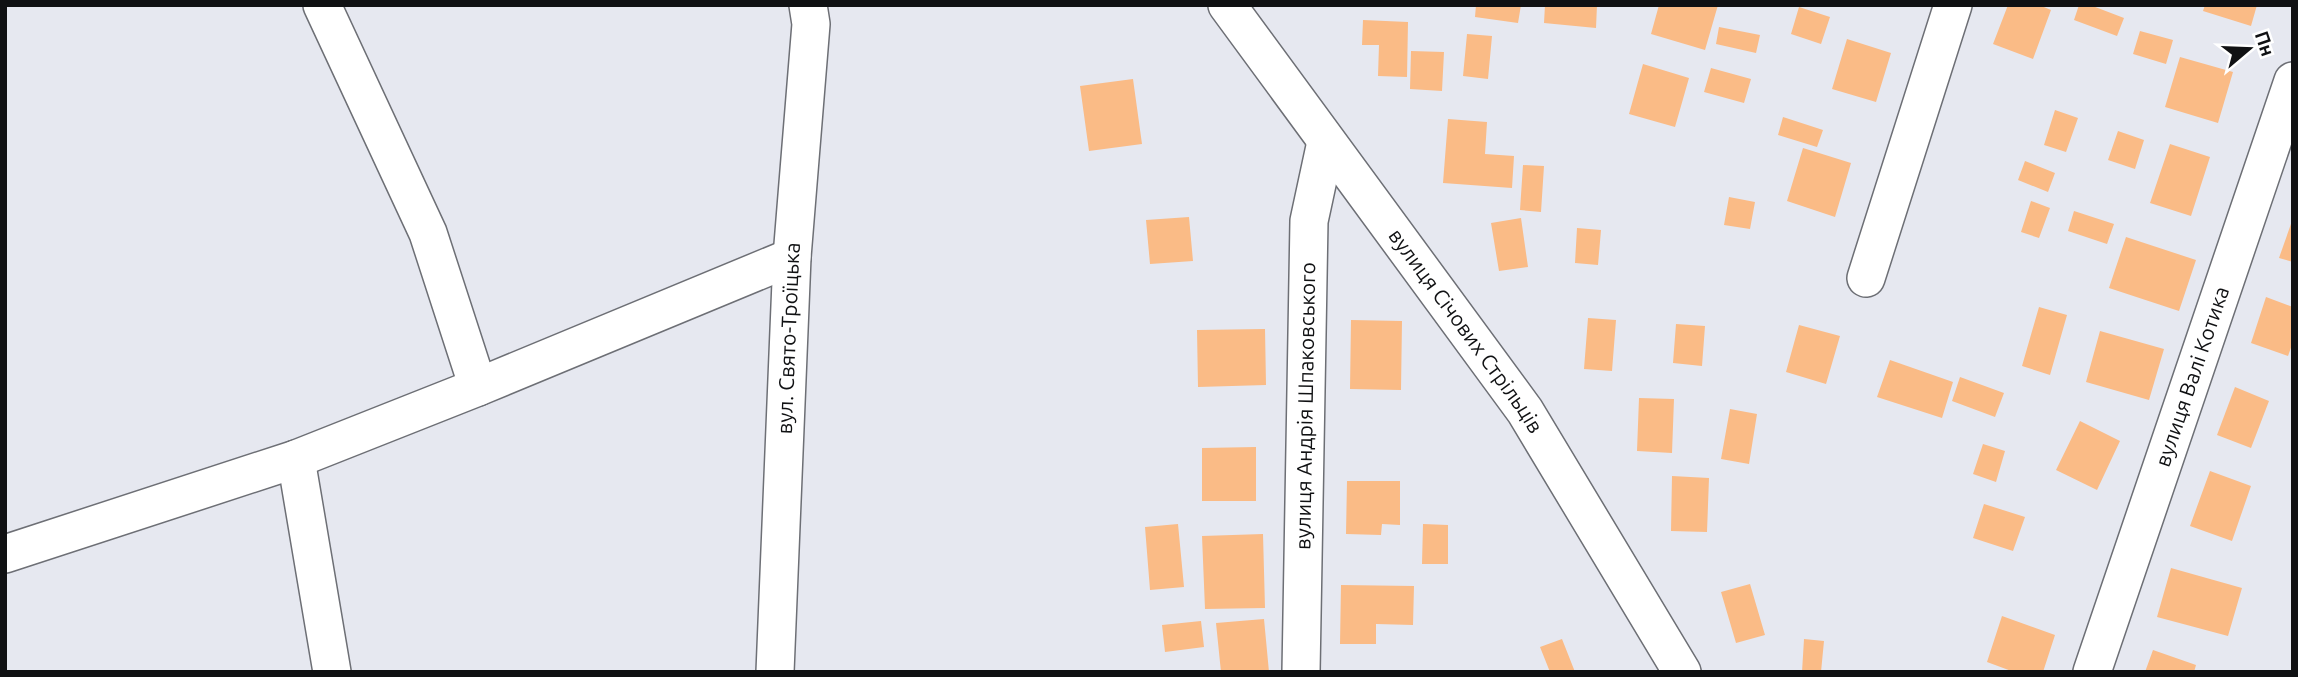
<svg xmlns="http://www.w3.org/2000/svg" width="2298" height="677" viewBox="0 0 2298 677" font-family="Ubuntu,sans-serif">
<style>
.building{fill:#fabb86}
.lines{fill:none;stroke-linecap:round;stroke-linejoin:round}
.minor-casing{stroke:#6d6f75;stroke-width:40}
.minor{stroke:#fff;stroke-width:37}
.labels{text-anchor:middle;stroke-width:5;stroke-linejoin:round;paint-order:stroke}
.street-label{font-size:21px;fill:#101113;stroke:#fff}
</style>
<rect width="100%" height="100%" fill="#e6e8f0"/>
<path class="building" d="M1476,5h45l-3,18 -43,-6z
M1545,5h52l-1,23 -52,-5z
M1659,5h59l-13,45 -54,-16z
M2008,5h31l12,5 -18,49 -40,-15z
M2079,5h11l34,13 -7,18 -43,-16z
M2205,5h52l-6,21 -48,-15z
M1799,7l31,10 -9,27 -30,-10z
M1363,20l45,2 -1,55 -29,-1 1,-31h-17z
M1719,27l41,8 -4,18 -40,-9z
M2140,31l33,9 -7,24 -33,-10z
M1467,34l25,2 -4,43 -25,-3z
M1847,39l44,14 -15,49 -44,-13z
M1411,51l33,1 -2,39 -32,-2z
M2180,57l53,15 -15,51 -53,-16z
M1643,64l46,14 -14,49 -46,-13z
M1711,68l40,11 -7,24 -40,-11z
M1133,79l9,65 -53,7 -9,-65z
M2055,110l23,8 -12,34 -22,-7z
M1783,117l40,13 -6,17 -39,-12z
M1448,119l39,3 -2,32 29,2 -2,32 -69,-5z
M2118,131l26,9 -9,29 -27,-9z
M2170,144l40,13 -19,59 -41,-13z
M1803,148l48,15 -16,54 -48,-16z
M2025,161l30,12 -7,19 -30,-12z
M1523,165l21,1 -3,46 -21,-2z
M1729,197l26,5 -5,27 -26,-4z
M2031,201l19,7 -11,30 -18,-6z
M2074,211l40,13 -7,20 -39,-13z
M1189,217l4,44 -43,3 -4,-44z
M1521,218l7,49 -29,4 -8,-48z
M2292,221h1v41l-14,-4z
M1577,228l24,2 -3,35 -23,-2z
M2126,237l70,23 -17,51 -70,-23z
M2266,297l27,10v35l-5,14 -37,-13z
M2039,307l28,8 -17,60 -28,-9z
M1588,318l28,2 -4,51 -28,-2z
M1351,320l51,1 -1,69 -51,-1z
M1676,324l29,2 -3,40 -29,-3z
M1799,325l41,11 -14,48 -40,-12z
M1265,329l1,56 -68,2 -1,-57z
M2100,331l64,18 -15,51 -63,-18z
M1890,360l63,22 -11,36 -65,-21z
M1960,377l44,16 -9,24 -43,-16z
M2235,387l34,14 -18,47 -34,-13z
M1639,398l35,1 -2,54 -35,-2z
M1730,409l27,5 -8,50 -28,-5z
M2080,421l40,20 -23,49 -41,-20z
M1983,444l22,7 -9,31 -23,-8z
M1256,447v54h-54v-53z
M2210,471l41,15 -19,55 -42,-15z
M1672,476l37,2 -2,54 -36,-1z
M1347,481h53v44l-18,-1 -1,11 -35,-1z
M1984,504l41,13 -12,34 -40,-13z
M1178,524l6,63 -34,3 -5,-63z
M1423,524l25,1v39h-26z
M1263,534l2,74 -60,1 -3,-73z
M2171,568l71,20 -14,48 -71,-19z
M1750,584l15,51 -29,8 -15,-51z
M1341,585l73,1 -1,39 -37,-1v20h-36z
M2002,616l53,19 -12,37h-29l-27,-10z
M1264,619l5,53h-48l-5,-49z
M1201,621l3,26 -39,5 -3,-27z
M1562,639l13,33h-25l-10,-25z
M1804,639l20,2 -3,31h-19z
M2153,650l43,15 -2,7h-49z"/>
<g class="lines">
<defs>
<g id="minor">
<path d="M322,5l106,228 50,154"/>
<path id="s1" d="M1227,5l298,406 157,261"/>
<path d="M1866,278l87,-273"/>
<path d="M296,459l36,213"/>
<path d="M5,554l291,-95 182,-72 314,-130"/>
<path id="s2" d="M775,672l17,-415 19,-233 -3,-19"/>
<path id="s3" d="M1301,672l8,-451 17,-79"/>
<path id="s4" d="M2092,672l201,-591"/>
</g>
</defs>
<use href="#minor" class="minor-casing"/>
<use href="#minor" class="minor"/>
</g>
<g class="labels">
<g class="street-label">
<text dy="7" stroke="none"><textPath href="#s1" startOffset="404">вулиця Січових Стрільців</textPath></text>
<text dy="7" stroke="none"><textPath href="#s2" startOffset="334">вул. Свято-Троїцька</textPath></text>
<text dy="7" stroke="none"><textPath href="#s4" startOffset="312">вулиця Валі Котика</textPath></text>
<text dy="7" stroke="none"><textPath href="#s3" startOffset="266">вулиця Андрія Шпаковського</textPath></text>
</g>
</g>
<rect width="2298" height="677" fill="none" stroke="#101113" stroke-width="14"/>
<g transform="translate(2249 49) rotate(71)" stroke="#ffffff" stroke-width="5" paint-order="stroke">
<path d="M0-5L12 26L0 18L-12 26Z" fill="#101113"/>
<text y="-10" font-size="19" font-weight="bold" text-anchor="middle" fill="#101113">Пн</text>
</g>
</svg>
